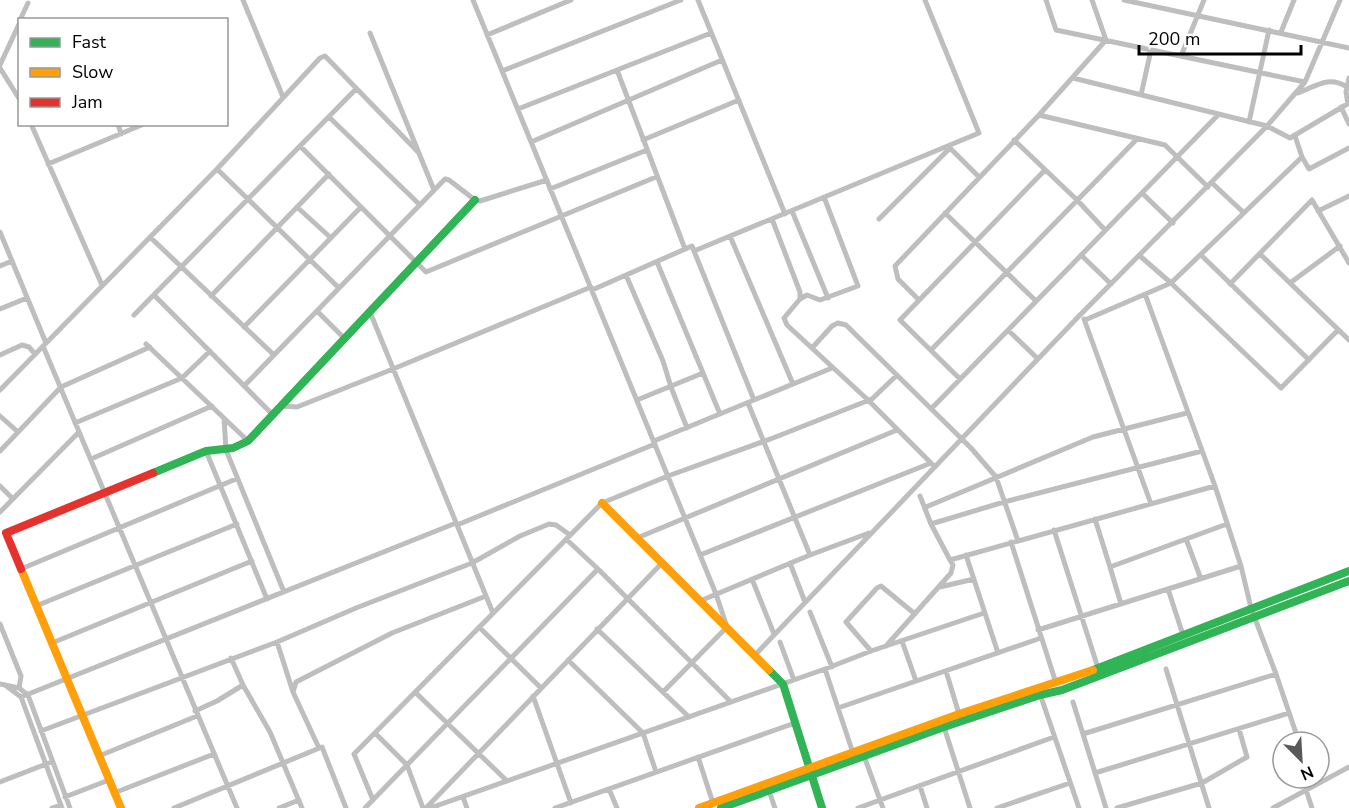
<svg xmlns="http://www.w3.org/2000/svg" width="1349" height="808" viewBox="0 0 1349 808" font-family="'Nunito Sans',sans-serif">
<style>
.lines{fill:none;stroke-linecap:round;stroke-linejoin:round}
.street{stroke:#bebebe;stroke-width:5}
.fast{stroke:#30b455;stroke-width:8}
.slow{stroke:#ff9f0a;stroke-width:8}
.jam{stroke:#e5322d;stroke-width:8}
</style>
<rect width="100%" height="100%" fill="#fff"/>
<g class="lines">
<path class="street" d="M243,0l40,97
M473,0l243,594 11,33 -64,65
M698,0l87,214
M1046,0l10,30 249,52
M1124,0l225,48
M20,20l8,-17
M1281,32l13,-32
M370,33l64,157
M487,35l84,-35
M1181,56l23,-56
M0,65l20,-43
M0,68l20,32
M617,70l68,179
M502,71l179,-71
M1073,78l194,48 23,12 59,-35
M1298,93c18,-7 31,-18 49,-6
M1141,95l10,-45
M1348,104l-2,-12 3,-14
M1341,107l8,17
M518,109l193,-76
M1039,115l126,30 43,42
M329,117l91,88
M1249,122l20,-92
M31,124l71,161
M118,124l3,10
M1295,136l7,21 7,12 40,-21
M643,140l96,-40
M1014,140l63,60 28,30
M531,142l191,-82
M300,146l126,126 230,-95
M48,164l96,-40
M217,169l122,119
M1212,183l31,29
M550,189l97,-39
M1142,193l31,30
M297,207l34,31
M792,211l36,87
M1318,211l31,-15
M945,213l91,88
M772,219l28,73v7l-16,19 3,7 81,75 67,67
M879,219l71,-71 29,29
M0,232l46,111
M730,236l63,148
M150,237l124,118
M694,251l285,-118 -54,-133
M1260,254l89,86
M1081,255l30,29
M1201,255l108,105
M1140,256l31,27 110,105 57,-58
M657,262l63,152
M0,266l12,-5
M626,275l37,86 8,26 16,41
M1290,283l50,-37
M1230,284l82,-84 37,63
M592,290l100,-44 62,154
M1145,294l70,192 26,80 10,42 25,66 23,68
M154,295l119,120
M211,296l118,-122
M800,299l7,-4 13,5 38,-14 -34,-89
M919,300l-21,-21 -3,-13 144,-151 67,-75 -14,-40
M0,309l27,-11
M317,311l28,28
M370,312l123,301
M134,315l222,-226
M1084,319l67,185
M1085,320l86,-37 131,-126
M244,327l117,-120
M1008,330l30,29
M146,344l102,97
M43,346l194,462
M812,348l20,-22 6,-3 8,2 125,123 25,29 22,64
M931,350l206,-211
M0,355l22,-10 7,2 6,7
M960,379l-60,-59 144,-149
M244,386l201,-207 4,1 26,20 5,1 67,-21
M0,390l217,-221 103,-111 5,-2 93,96
M637,400l66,-27
M748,403l62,152
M281,406l16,1 96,-38 198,-82
M931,409l287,-294
M0,416l18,16
M224,418l2,32 58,142
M75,423l107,-45 28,-27
M654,441l178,-73
M0,451l61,-64 89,-40
M206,451l61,148
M91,459l121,-53
M0,486l13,13
M920,496l11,28 19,36 265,-74
M926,507l167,-70 94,-24
M0,512l79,-80
M1095,519l15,48 117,-43
M931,524l73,-22 198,-51
M457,525l198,-81
M1054,530l44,138
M637,538l260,-108
M566,539l32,30 133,133
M1186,539l15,40
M1011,542l45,141
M700,555l231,-92
M966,555l32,98
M790,563l15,39
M1110,567l11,37
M21,569l215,-90
M752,579l22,55
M940,587l34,-8
M1168,589l15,46
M700,601l110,-46 59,-22
M36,606l201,-82
M810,612l22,55
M0,624l21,52 -2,12
M479,627l62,61
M597,629l92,88
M1038,630l203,-64
M902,641l14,40
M277,642l16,50
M780,642l14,38
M52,643l200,-82
M886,646l65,-73 2,-8 -3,-5
M871,651l-25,-29 31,-34 4,-2 34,28
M755,655l325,-340 187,-189 38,-44 35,-82
M231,658l12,27 27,47 32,76
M568,660l75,73 13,39
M825,669l28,84
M1166,669l43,139
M946,671l13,43
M0,684l19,4 9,7 42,113
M5,685l16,12 41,111
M415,692l92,89
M1040,694l39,114
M533,696l38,107
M21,697l435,-174
M1073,702l33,106
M838,708l203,-70
M195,711l22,-10 26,-16
M944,727l26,81
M41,731l236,-89 79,-34 116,-45 48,-27 29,-12 7,1 14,10
M375,733l32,32 16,43
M1083,734l193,-60
M319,748l-26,-56 3,-10 96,-49 94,-37
M99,756l98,-40
M864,756l19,52
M698,757l15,46
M1095,773l194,-60
M0,782l49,-19
M920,786l7,22
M609,789l8,19
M1306,790l6,18
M769,791l6,17
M114,793l100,-39
M65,797l44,-17
M463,797l4,11
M373,800l-19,-46 248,-251 66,-27 105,-38 99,-39 25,-24
M52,808l9,-3
M174,808l148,-61 24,61
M279,808l20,-8
M365,808l233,-239
M426,808l236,-245
M430,808l395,-139 46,-18 113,-38
M555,808l240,-85
M858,808l196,-71
M997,808l73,-25
M1117,808l85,-25 45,-26 -8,-28
M1273,808l76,-41"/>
<path class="fast" d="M153,473l53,-22 27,-3 15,-7 227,-241
M769,670l14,14 39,124
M1093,670l256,-99
M721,808l223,-81 96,-32 22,-5 287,-109"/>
<path class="slow" d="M602,503l167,167
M21,569l100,239
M699,808l260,-94 134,-44"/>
<path class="jam" d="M21,569l-15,-36 147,-60"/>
</g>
<rect x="18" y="18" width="210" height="108" fill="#ffffff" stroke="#999999" stroke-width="1.5"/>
<rect x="30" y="38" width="30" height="9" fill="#30b455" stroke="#999999" stroke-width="1.5"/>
<text x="72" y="48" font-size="18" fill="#000000">Fast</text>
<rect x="30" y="68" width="30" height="9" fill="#ff9f0a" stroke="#999999" stroke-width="1.5"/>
<text x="72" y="78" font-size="18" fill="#000000">Slow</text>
<rect x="30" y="98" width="30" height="9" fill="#e5322d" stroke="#999999" stroke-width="1.5"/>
<text x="72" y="108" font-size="18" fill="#000000">Jam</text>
<g transform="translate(1301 760) rotate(156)"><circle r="28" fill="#ffffff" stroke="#999999" stroke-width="1.5"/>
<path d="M0-4.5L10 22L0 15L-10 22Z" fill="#595959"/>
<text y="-9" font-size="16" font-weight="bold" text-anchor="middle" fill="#000000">N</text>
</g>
<path d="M1139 45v9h162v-9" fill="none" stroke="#000000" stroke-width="3"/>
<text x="1148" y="45" font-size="18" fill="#000000" stroke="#ffffff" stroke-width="4.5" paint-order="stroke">200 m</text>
</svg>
